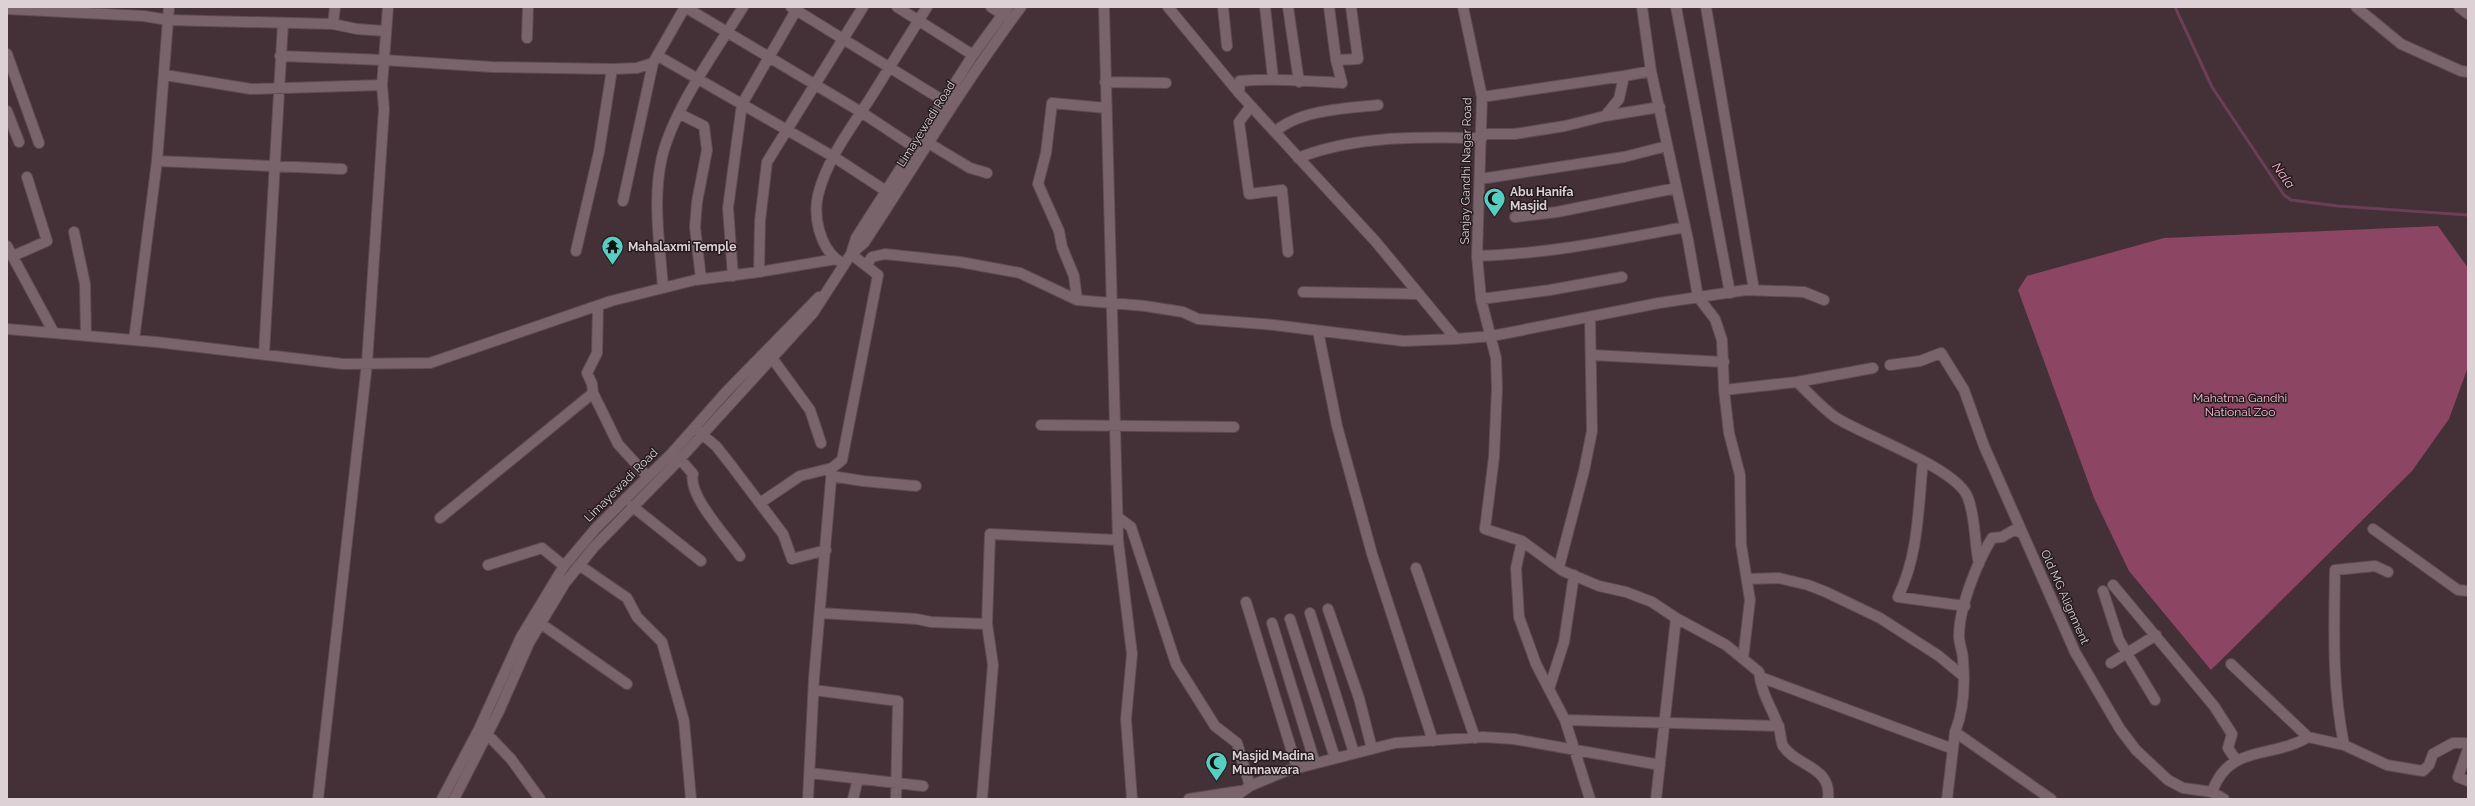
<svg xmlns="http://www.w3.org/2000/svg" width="2475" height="806" viewBox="0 0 2475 806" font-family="Raleway,sans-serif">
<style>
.green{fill:#8d4564}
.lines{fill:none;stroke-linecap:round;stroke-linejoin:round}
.stream{stroke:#6c3f56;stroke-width:3}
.minor-casing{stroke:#5c4c52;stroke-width:12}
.minor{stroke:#7a646c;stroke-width:10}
.labels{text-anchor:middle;stroke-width:3;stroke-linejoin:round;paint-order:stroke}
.street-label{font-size:12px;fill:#ded1d6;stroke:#241b1e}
.poi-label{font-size:12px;font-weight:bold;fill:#ded1d6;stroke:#241b1e;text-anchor:start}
.park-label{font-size:12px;fill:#f2c0d2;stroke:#241b1e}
.water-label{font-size:13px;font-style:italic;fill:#feb4d1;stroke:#241b1e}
</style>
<rect width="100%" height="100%" fill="#443037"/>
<path class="green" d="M2438,226l30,42v99l-19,52 -37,52 -201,199 -82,-99 -35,-73 -76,-208 9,-14 137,-38z"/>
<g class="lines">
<path class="stream" d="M2175,7l37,80 72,108 7,5 47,6 130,9"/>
<defs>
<path id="minor" d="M335,7l-2,17 24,5 28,2
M388,7l-4,53 108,7 120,2 25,-1 16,-5 32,-56
M685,7l176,105 53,35
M791,7l153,94
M897,7l76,48
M991,7l17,11
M1104,7l14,533 14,114 -6,65 6,80
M1223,7l4,39
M1265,7l8,71
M1288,7l11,75
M1329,7l7,53
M1463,7l19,90 -5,159 4,43 15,59 1,30 -3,69 -9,72 37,12 41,30 36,15 27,6 26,10 24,16 50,27 33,27c3,23 11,32 19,53 3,6 2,15 5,21 14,21 49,20 45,53
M1642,7l9,64 37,169 10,57 17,22 7,21 2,50 5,43 11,42 1,69 9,56 -7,59
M1676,7l54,286
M1706,7l48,283
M2356,7l45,37 60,27 7,1
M2459,7l9,7
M7,9l137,7 24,4 1,-13
M527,38l1,-31
M7,54l32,89
M658,56l176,101 52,34
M165,75l86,14 131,-4 2,-25 -104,-4
M1105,82l61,1
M1239,93l1,-12c34,-3 68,0 102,2l-6,-23 22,-1 -7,-52
M1482,97l142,-21
M1251,106l-12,16 10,72 33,-4 6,62
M7,111l12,31
M680,114l24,12 3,24 -10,52 -2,25 6,52
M1605,116l55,-9
M1275,132c23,-22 72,-24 103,-27
M1482,134h33l50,-8 40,-10 14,-17 5,-23 27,-5
M930,144l40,24 17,5
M1298,158c58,-23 122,-21 184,-20
M157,161l185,8
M1480,179l144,-22 43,-11
M623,201l30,-138
M1515,217l42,-5 119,-24
M74,232l11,52 1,52
M7,246l47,87 102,9 187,22 87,-1 181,-62 84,-21 64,-8 77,-13 8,5
M576,251l23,-99 13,-83
M851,254l5,-16 117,-183 35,-48
M13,256l34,-15 -20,-64
M1477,256c71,-2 139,-16 208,-29
M836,259c-16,-14 -23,-42 -18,-64 9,-36 33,-67 53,-98 19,-30 37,-60 56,-90
M867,264l5,-7 13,-3 75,8 60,11 57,27 68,6 38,6 15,7 76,6 129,16 53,-2 -80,-97 -137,-149 -71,-86
M759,272l1,-51 7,-59 96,-155
M733,276l-5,-68 14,-104 56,-97
M663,288c-3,-43 -11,-88 -1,-131 12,-49 54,-106 81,-150
M1303,292l114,2
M1481,299l69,-9 72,-13
M1077,300l-3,-24 -12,-29 -3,-16 -21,-47 8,-31 6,-50 54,5
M598,306l-1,47 -10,20 5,11 1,9 25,51 30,33
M7,329l47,4
M1318,331l19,95 35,128 61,187
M1456,339l36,-3 167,-33 87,-13 58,2 20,8
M134,340l23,-179 11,-141 165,4
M264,354l19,-331
M1592,355l132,7
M772,358l38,52 11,33
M1890,365l30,-4 21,-8 23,37 20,56 91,206 45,77 16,21 32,30 15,8 29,4 12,7
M1797,382c12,11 24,25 38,35 27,18 123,51 133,81 8,21 6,44 11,66
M1724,390l73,-8 76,-14
M1041,425l193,2
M698,431l18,15 15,19 52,69 9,25 34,-9
M680,459l13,15c-6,21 35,64 47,82
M1923,461c-5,47 -4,93 -25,136l67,9
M831,476l32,5 53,5
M760,503l40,-27 32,-8
M632,506l69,55
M440,518l153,-125
M1119,518l12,9 45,137 39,62 22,17 13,43
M2373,529l85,61 10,1
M2022,533l-8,-3 -12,7 -10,1c-15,24 -33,70 -33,98 0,8 4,16 4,24 2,24 1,50 -8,72l96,67
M1522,541l-6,27 3,49 17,47 29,56 25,79
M488,565l54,-17 22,18
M579,565l48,33 10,19 25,25 22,79 7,78
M1559,567l25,-96 8,-40 -2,-114
M1416,568l59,170
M1747,579l32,-1 29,7 18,7 54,26 59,38 24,20
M2113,585l101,121 18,28 -4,14 8,12
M2103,591l16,49 36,60
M1246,602l51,166
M1328,609l31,89 13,51
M820,613l97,6 14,3 56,2
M1310,613l44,140
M1290,619l45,139
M540,623l87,61
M1272,623l43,140
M2111,663l45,-28
M2231,664l77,73 36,8 43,20 36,6 6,-6 4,-11 20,-11h15
M1760,677l193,72
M1549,689l15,-47 10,-67
M814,690l84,11 -2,98
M1565,720l214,6
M487,734l24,25 29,40
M2344,745c-12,-60 -10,-114 -9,-175l40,-4 13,6
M2468,749l-10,28 10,4
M810,773l113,13
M2212,792c17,-49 61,-33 96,-55
M318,799l49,-436 17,-254 -2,-24
M442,799l37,-70 42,-92 43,-71 32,-38 76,-75 54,-61 93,-95
M454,799l45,-88 30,-68 36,-60 29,-36 86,-88 133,-146 38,-59 13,-11c52,-79 100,-160 157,-236
M808,799l6,-121 18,-210 10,-8 36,-185 -27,-21
M853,799l5,-20
M982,799l11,-134 -6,-41 3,-90 128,6
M1189,799l51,-8
M1232,799l18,-13 36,-15 109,-28 88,-6 31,2 146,26
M1656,799l20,-181
M1947,799l8,-67"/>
</defs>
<use href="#minor" class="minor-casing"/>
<use href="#minor" class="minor"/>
</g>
<defs>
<symbol id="mosque-pin" viewBox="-11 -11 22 30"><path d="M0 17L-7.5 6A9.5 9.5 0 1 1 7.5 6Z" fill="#56cec2" stroke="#241b1e"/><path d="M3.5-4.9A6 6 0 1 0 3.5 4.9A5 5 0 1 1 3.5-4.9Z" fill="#111"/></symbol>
<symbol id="temple-pin" viewBox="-11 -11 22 30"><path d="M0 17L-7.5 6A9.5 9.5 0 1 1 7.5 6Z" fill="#56cec2" stroke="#241b1e"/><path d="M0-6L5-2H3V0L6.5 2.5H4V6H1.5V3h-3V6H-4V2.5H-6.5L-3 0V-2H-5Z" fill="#111"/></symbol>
</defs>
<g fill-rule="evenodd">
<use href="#mosque-pin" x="1482" y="186" width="25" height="34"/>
<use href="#temple-pin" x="600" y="234" width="25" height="34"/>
<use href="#mosque-pin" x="1204" y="750" width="25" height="34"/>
</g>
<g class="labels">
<g class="street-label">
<text transform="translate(926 124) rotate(-58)" y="4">Limayewadi Road</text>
<text transform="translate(1466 171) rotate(-89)" y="4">Sanjay Gandhi Nagar Road</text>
<text transform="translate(621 485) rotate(-45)" y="4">Limayewadi Road</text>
<text transform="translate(2065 597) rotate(66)" y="4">Old MG Alignment</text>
</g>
<g class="poi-label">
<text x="1510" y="196">Abu Hanifa<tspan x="1510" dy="14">Masjid</tspan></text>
<text x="628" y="251">Mahalaxmi Temple</text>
<text x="1232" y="760">Masjid Madina<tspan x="1232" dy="14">Munnawara</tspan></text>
</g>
<g class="park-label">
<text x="2240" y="402">Mahatma Gandhi<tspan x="2240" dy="14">National Zoo</tspan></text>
</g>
<g class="water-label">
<text transform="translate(2284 175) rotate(54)" y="5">Nala</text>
</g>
</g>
<rect width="2475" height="806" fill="none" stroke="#ded1d6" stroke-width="16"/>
</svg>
